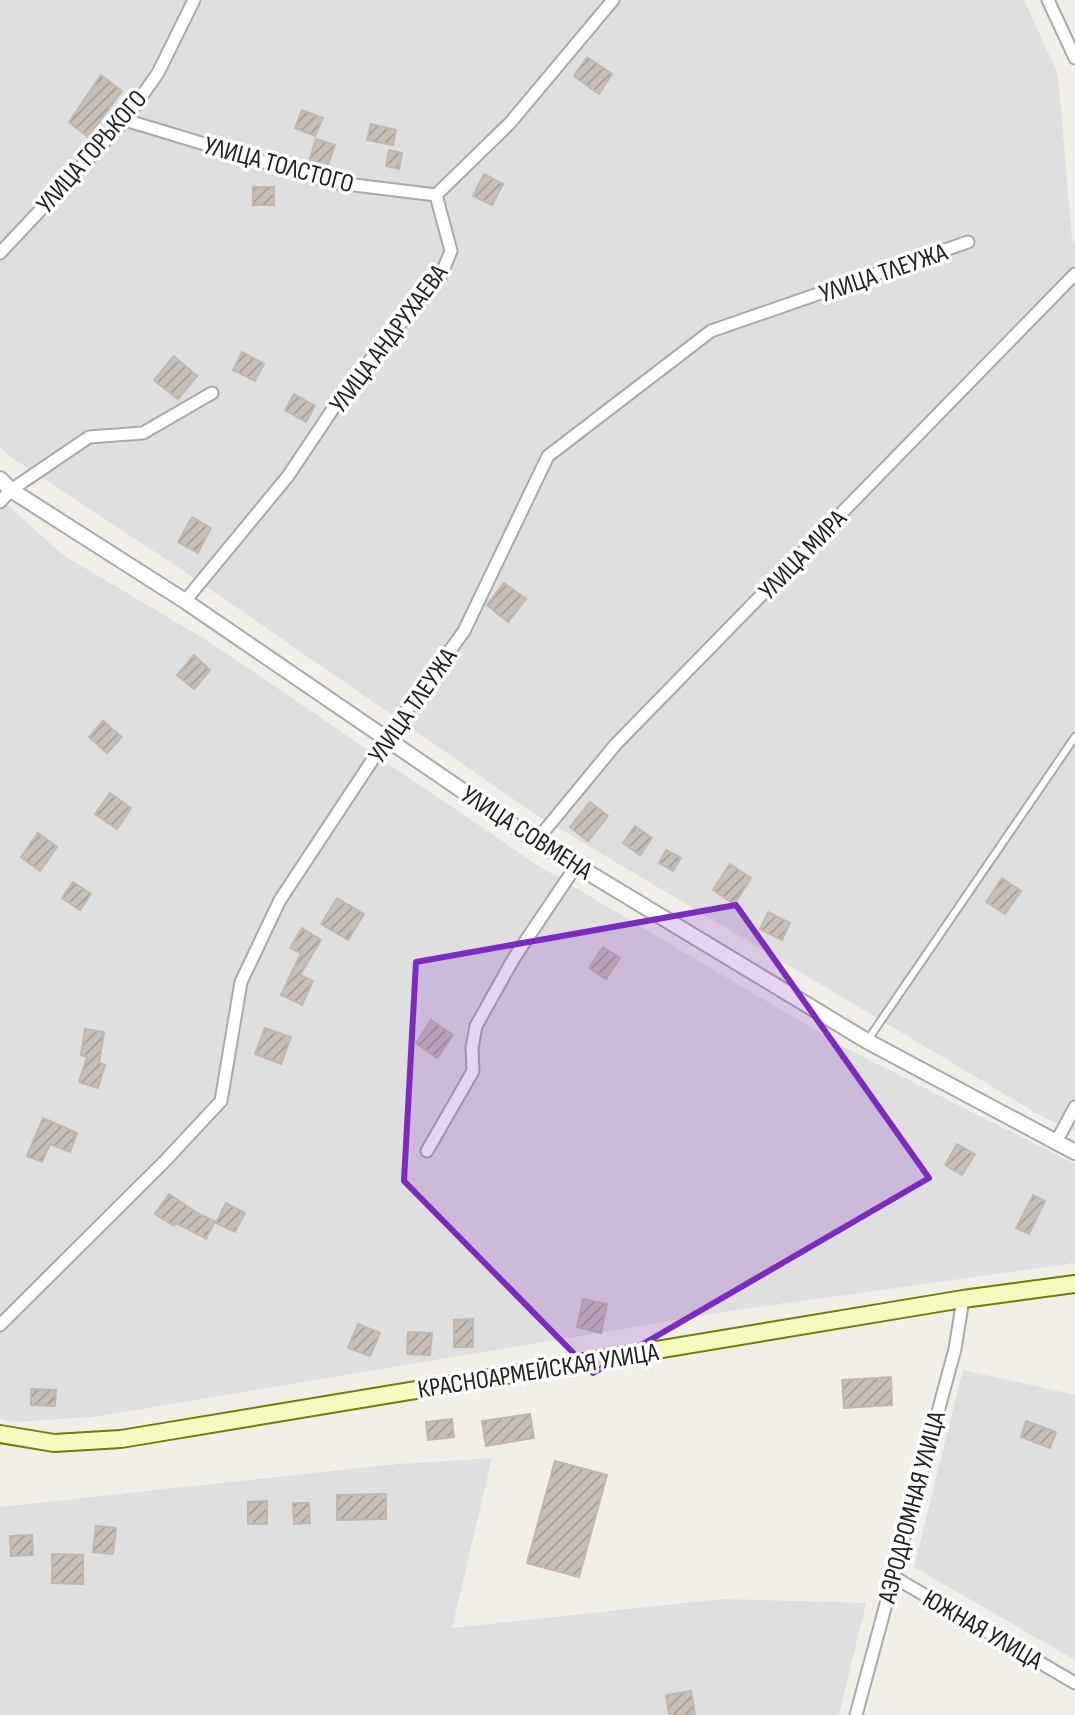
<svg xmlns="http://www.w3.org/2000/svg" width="1075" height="1715" viewBox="0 0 1075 1715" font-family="'Sofia Sans Condensed',sans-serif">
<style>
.residential{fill:#e0dfdf}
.building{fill:url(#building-hatch);stroke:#c4b6ab;stroke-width:2}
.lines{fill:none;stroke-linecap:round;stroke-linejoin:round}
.service-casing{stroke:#a9a9a9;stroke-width:10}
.minor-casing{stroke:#a9a9a9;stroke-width:15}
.tertiary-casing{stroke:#a9a9a9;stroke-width:18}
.secondary-casing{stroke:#707d05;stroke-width:20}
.service{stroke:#fff;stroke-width:6}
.minor{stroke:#fff;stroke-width:11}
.tertiary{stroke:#fff;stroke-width:14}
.secondary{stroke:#f7fabf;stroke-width:16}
.marked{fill:#7b2cbf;fill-opacity:0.2;stroke:#7b2cbf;stroke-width:6;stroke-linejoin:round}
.labels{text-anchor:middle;stroke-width:7;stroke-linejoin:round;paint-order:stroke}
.street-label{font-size:26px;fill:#222;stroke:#fff}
</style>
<defs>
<pattern id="building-hatch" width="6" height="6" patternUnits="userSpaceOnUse" patternTransform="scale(2)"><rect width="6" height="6" fill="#c7bfb8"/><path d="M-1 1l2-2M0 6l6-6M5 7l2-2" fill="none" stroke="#aba49e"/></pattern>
</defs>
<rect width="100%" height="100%" fill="#f2efe9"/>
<path class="residential" d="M0,0h1024l34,74 14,166 3,4v887l-32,-14 -508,-303 -357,-247 -169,-111 -9,-10z
M0,498l63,57 148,88 326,222 305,181 233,118v99l-338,47 -644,107 -79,5 -14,-3z
M963,1370l112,25v265l-161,-93z
M492,1458l-40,170 270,-29 144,4 -27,112h-839v-208l387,-42z"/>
<path class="building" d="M587,57l25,17 -13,20 -25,-18z
M101,75l21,16 -34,46 -19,-15z
M302,110l21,8 -8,18 -20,-8z
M371,124l25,6 -3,15 -26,-5z
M316,139l19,6 -8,23 -18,-6z
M389,150l13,3 -3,16 -13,-3z
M484,174l19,10 -11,21 -19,-9z
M253,187h21v18h-21z
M242,352l22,12 -9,17 -22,-11z
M174,356l23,20 -19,23 -24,-19z
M294,394l21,12 -9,16 -21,-12z
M192,517l19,11 -13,25 -20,-11z
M504,583l22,16 -18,23 -21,-17z
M194,655l16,15 -16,19 -17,-14z
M103,721l19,16 -15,16 -18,-16z
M110,793l21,15 -14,21 -22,-15z
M590,802l18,14 -20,25 -18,-14z
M635,826l17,12 -12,17 -17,-12z
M38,833l19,14 -17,24 -19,-14z
M666,850l15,8 -8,13 -14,-8z
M730,864l21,14 -17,26 -21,-14z
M1002,878l19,13 -16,23 -19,-12z
M73,882l18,12 -11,16 -18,-12z
M337,898l27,16 -16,26 -27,-16z
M768,912l22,11 -8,17 -22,-11z
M302,928l19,12 -21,35 13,6 -11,24 -21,-10 20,-42 -11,-5z
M603,947l17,11 -14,21 -17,-11z
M431,1020l22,15 -16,23 -21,-15z
M265,1028l26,9 -10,27 -26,-10z
M85,1029l19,3 -5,31 6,2 -7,23 -19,-6 8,-25 -6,-2z
M43,1118l34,15 -7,19 -20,-8 -8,18 -15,-6z
M957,1144l18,10 -13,21 -17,-10z
M169,1194l30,20 16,7 -9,18 -30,-16 -2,3 -19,-12z
M1033,1195l12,6 -16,33 -13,-6z
M226,1203l19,10 -10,19 -19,-9z
M583,1299l24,5 -6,29 -24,-6z
M473,1319v28h-19v-27z
M358,1324l22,9 -10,23 -22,-8z
M408,1332l24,1 -2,22 -23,-1z
M891,1377l1,28 -48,3 -2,-28z
M31,1389l25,1 -1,16 -24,-1z
M530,1414l4,24 -48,8 -4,-25z
M452,1419l2,18 -26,3 -2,-18z
M1026,1421l30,11 -6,16 -29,-11z
M555,1461l52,14 -28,102 -52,-14z
M386,1494v25l-49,1v-25z
M267,1501v23h-19v-22z
M293,1503h16l1,20 -16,1z
M96,1526l20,2 -3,26 -20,-2z
M32,1535l1,20 -22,1 -1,-20z
M52,1554l31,1v29l-31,-1z
M691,1691l4,24h-26l-3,-20z"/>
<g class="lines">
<defs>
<path id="service" d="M867,1041l208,-304"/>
<path id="minor" d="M1048,0l27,58
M125,120l205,62 106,13
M0,253l125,-133 33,-47 36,-73
M0,502l11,-12 78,-53 54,-4 69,-40
M185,601l103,-125 59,-88 94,-113 10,-24 -15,-56 74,-72 103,-123
M536,841l80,-97 459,-470
M1056,1142l19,-35
M427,1151l46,-80 -1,-23 4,-22 38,-68 62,-92
M0,1325l164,-163 57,-61 20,-119 39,-82 107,-162 77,-107 84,-175 163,-125 257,-89
M892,1576l183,107
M856,1715l99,-366 8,-50"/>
<path id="tertiary" d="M0,479l11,11 174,111 351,240 331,200 208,111"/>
<path id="secondary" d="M0,1434l54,9 67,-4 842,-140 112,-15"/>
</defs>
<use href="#service" class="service-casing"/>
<use href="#minor" class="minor-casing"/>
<use href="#tertiary" class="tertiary-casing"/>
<use href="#secondary" class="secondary-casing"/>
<use href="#service" class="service"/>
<use href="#minor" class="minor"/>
<use href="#tertiary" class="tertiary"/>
<use href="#secondary" class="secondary"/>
</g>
<path class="marked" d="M736,905l193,273 -336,195 -189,-192 12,-219z"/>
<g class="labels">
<g class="street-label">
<text transform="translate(91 151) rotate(-49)" y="9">УЛИЦА ГОРЬКОГО</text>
<text transform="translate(279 164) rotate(15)" y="9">УЛИЦА ТОЛСТОГО</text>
<text transform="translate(883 272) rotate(-19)" y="9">УЛИЦА ТЛЕУЖА</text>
<text transform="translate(388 338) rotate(-53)" y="9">УЛИЦА АНДРУХАЕВА</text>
<text transform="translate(802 554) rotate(-46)" y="9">УЛИЦА МИРА</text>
<text transform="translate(412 705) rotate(-55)" y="9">УЛИЦА ТЛЕУЖА</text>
<text transform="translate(527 832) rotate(33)" y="9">УЛИЦА СОВМЕНА</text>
<text transform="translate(538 1370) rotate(-9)" y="9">КРАСНОАРМЕЙСКАЯ УЛИЦА</text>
<text transform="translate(911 1507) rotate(-75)" y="9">АЭРОДРОМНАЯ УЛИЦА</text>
<text transform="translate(983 1629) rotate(30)" y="9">ЮЖНАЯ УЛИЦА</text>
</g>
</g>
</svg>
